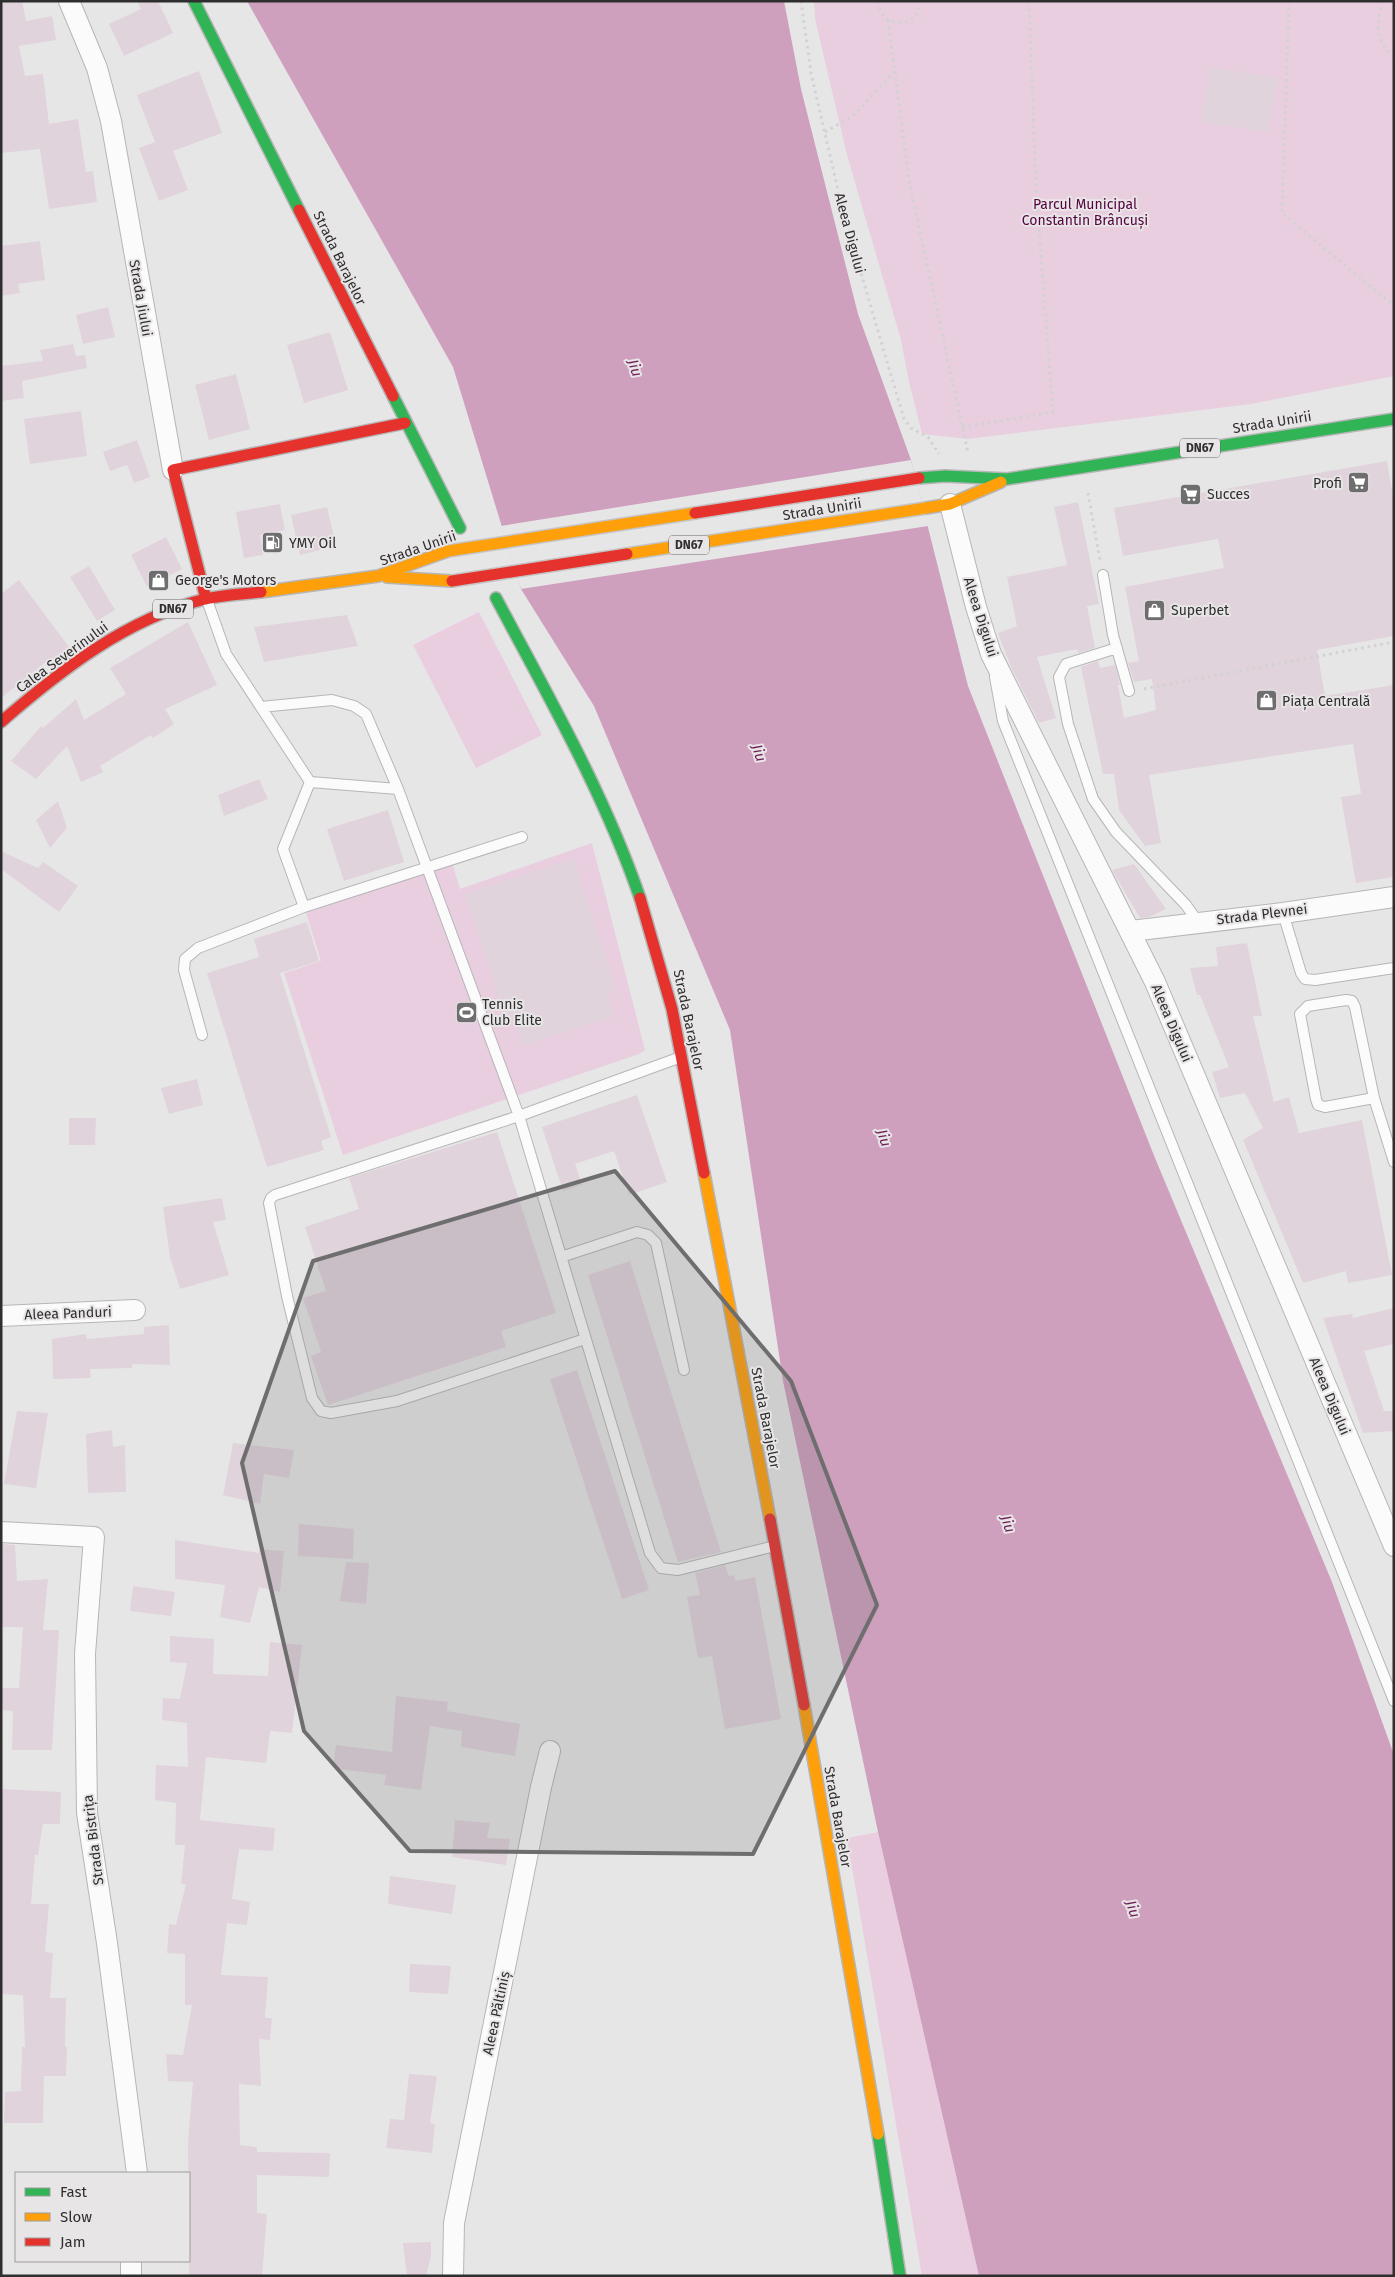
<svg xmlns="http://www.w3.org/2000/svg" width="1395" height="2277" viewBox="0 0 1395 2277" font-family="'Fira Sans',sans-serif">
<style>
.green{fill:#e8cede}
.water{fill:#cf9fbe}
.pier{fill:#e7e6e7}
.building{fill:#e0d3db}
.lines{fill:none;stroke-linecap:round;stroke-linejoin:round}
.lane-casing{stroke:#b7b6b7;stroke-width:12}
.street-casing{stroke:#b7b6b7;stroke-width:22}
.fast-casing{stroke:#b7b6b7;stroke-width:14}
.slow-casing{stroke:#b7b6b7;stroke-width:14}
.jam-casing{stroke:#b7b6b7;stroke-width:14}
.path{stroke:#d3d2d2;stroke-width:3;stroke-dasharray:2.5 4;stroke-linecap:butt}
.lane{stroke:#fbfbfb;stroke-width:10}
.street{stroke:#fbfbfb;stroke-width:20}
.fast{stroke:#30b455;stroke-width:11}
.slow{stroke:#ff9f0a;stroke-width:11}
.jam{stroke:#e5322d;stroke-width:11}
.slow-bridge-casing{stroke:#c5c4c4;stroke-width:14;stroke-linecap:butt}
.jam-bridge-casing{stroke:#c5c4c4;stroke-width:14;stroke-linecap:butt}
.slow-bridge{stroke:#ff9f0a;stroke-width:11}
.jam-bridge{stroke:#e5322d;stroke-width:11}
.marked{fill:#6f6e6f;fill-opacity:0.2;stroke:#6f6e6f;stroke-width:4;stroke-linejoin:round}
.labels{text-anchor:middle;stroke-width:4;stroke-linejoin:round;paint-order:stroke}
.shield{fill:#e8e5e7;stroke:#666566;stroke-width:1}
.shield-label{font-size:12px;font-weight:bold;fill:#2f2e2e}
.park-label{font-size:14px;fill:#550041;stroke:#e8e5e7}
.street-label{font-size:14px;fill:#2f2e2e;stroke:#e8e5e7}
.poi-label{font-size:14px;fill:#2f2e2e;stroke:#e8e5e7;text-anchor:start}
.water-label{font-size:15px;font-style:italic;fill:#701d58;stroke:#e8e5e7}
</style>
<rect width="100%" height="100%" fill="#e7e6e7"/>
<path class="green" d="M814,1h580v375l-143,28 -283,35 -46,-5 -13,-52 -8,-42 -54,-185 -32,-136z
M479,612l63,123 -66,33 -63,-123z
M592,843l53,207 -6,4 -296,101 -59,-182 37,-12 -15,-48 146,-50 8,26z
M878,1832l101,444h-57l-75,-438z"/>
<path class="water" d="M247,1h537l17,88 57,225 53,146 57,226 187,472 177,424 62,173v521h-415l-101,-444 -95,-451 -53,-351 -136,-324 -73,-117 -68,-222z"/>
<path class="pier" d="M911,460l17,66 -407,63 -20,-63z"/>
<path class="building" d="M1,1h21l4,20 26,-5 4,24 -37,6 6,30 18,-2 6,50 29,-5 8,53 7,-1 4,31 -48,7 -9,-60 -39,4z
M137,1h21l15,32 -49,23 -15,-32 32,-15z
M1210,67l68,11 -9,54 -68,-10z
M199,71l23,62 -49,18 15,39 -29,11 -20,-53 16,-6 -18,-47z
M40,241l5,39 -27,4 2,9 -19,3v-50z
M108,307l7,30 -32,7 -7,-29z
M330,332l18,58 -44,13 -17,-58z
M73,344l3,12 9,-1 2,13 -65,13 2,17 -23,3v-35l42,-5 -3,-11z
M236,374l14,55 -41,11 -14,-55z
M81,411l6,45 -57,8 -6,-45z
M137,440l13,37 -16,6 -7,-18 -17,6 -7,-19z
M1387,461l7,42v133l-77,14 8,46 69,-11v192l-38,6 -15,-86 20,-3 -8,-50 -204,31 12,68 -16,3 -26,-36 -5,-36h-11l-22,-107 17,-6 2,7 15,-3 5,20h-2l6,33 32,-8 -4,-31 -18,3 -6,-19 11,-2 -14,-74 99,-19 -6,-29 -95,17 -9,-48z
M1078,502l21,102 -12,2 8,42 -17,5 -1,-4 -40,8 19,61 -17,5 -28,-56 -13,-34 19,-7 -10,-49 60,-12 -13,-58z
M280,504l5,26 -25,5 3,20 -19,3 -8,-46z
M327,507l9,39 -36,9 -9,-40z
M166,537l16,32 -35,18 -16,-32z
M89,566l26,44 -18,11 -27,-44z
M19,580l50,67 -20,15 -1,-2 -47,38v-104z
M347,615l11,31 -94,16 -10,-35z
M188,622l29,63 -52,24 9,15 -21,14 -2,-3 -51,31 3,6 -22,10 -14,-36 -31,33 -25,-18 30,-35 2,2 33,-29 8,21 42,-26 -16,-26z
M259,779l9,20 -44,17 -6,-21z
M58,801l9,27 -17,20 -14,-28z
M388,810l16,52 -60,19 -17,-52z
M1,851l37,17 5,-6 35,24 -19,26 -58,-43z
M574,859l42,131 -9,3 8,23 -92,30 -9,-27 -8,3 -41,-128z
M1134,864l32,45 -17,8 -9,1 -28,-48z
M307,922l12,39 -39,12 51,164 -10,4 3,9 -57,17 -60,-194 52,-16 -5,-18z
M1247,943l15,73h-9l21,86 15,-5 10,36 63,-13 30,155 -44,8 -2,-12 -43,12 -60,-143 20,-12 -18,-35 -25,5 -8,-26 17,-5 -29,-72h-3l-7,-27 28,-2 -2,-19z
M197,1079l6,26 -34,9 -8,-26z
M637,1095l30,87 -38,13 -15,-44 -39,13 7,21 -19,6 -21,-64z
M69,1118h27l-1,27h-26z
M497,1132l59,181 -55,18 5,16 -178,58 -17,-49 10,-4 -18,-54 23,-7 -21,-64 54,-18 -10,-31z
M222,1198l4,22 -13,2 16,53 -49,14 -10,-32 -7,-50z
M630,1261l91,291 -43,10 -90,-287z
M1394,1308v36l-30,7 20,60h10v20l-31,2 -40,-115 29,-4 1,4z
M169,1325l1,40 -38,-1v4l-42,1 1,9 -38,1 -1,-40 34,-5 1,5 57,-5v-7z
M577,1370l72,220 -27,9 -72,-220z
M17,1411l31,2 -12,75 -32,-4z
M112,1430l1,17 12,-2 1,47 -38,1 -2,-59z
M233,1443l61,7 -5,28 -25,-4 -4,30 -37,-9z
M299,1524l55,5 -1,30 -55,-3z
M175,1540l84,13v-4l25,2 -4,41 -21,-5 -9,36 -30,-6 5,-32 -50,-6z
M1,1544l14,1 2,36 31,-2 -5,51h16l-7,120h-40l1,-39 -12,-1v-22h18l4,-61h-22z
M346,1562l23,1 -3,41 -26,-3z
M725,1565l4,11 5,-1 1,6 20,-4 26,142 -56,10 -13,-73 -14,2 -11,-61 13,-2 -5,-22z
M133,1586l42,6 -4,24 -41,-5z
M170,1636l44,3 -1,35 55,2 2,-34 32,3 -10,88 -22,-2 -4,32 -60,-6 -6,63 75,8 -2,23 -34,-2 -7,50 18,3 -3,23 -20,-2 -6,52 47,2 -3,41h7l-2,22 -11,-1 2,47 -22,-2 1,61 17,2v5l73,1 -1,24 -72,-2v38l10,1 -5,62h-73l-1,-134 5,-60 -25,-1 -2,-27 17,1 9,-50h-7v-51l-18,-1 2,-29 7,1 10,-41h-5l4,-39h-10l1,-42 -21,-3 1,-35 32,2 -1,-44 -25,-3 1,-22 17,1 7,-36 -17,-1z
M396,1696l52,6 -1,9 73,13 -5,32 -54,-9 1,-16 -32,-5 -9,64 -37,-5 2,-10 -53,-7 3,-23 56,7z
M1,1789l60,3 -1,32h-17l-5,31h-3l-4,49h18l-4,48 8,1 -3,45h16l-1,49h2l-1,29h-22l-1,47h-39l1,-31 16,-1 1,-44h3l-2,-52 -22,-1z
M455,1820l35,3 -3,15 23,1 -4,26 -54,-8z
M390,1876l66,9 -4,29 -64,-10z
M410,1964l41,2 -3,28 -39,-2z
M409,2074l28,2 -7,47 5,1 -3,29 -46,-5 4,-29 14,1z
M431,2242v14l-5,20h-19l-4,-33z"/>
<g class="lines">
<defs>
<path id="lane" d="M1103,575l10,60 16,56
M207,600l19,54 84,128 88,7
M1117,648l-51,16 -7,13 9,47 25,75 23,33 70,73 12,17
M995,677l8,44 391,980
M261,707l71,-7 22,6 12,8 32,75 121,327 131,437 11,15 17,2 97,-24
M304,907l-21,-58 27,-67
M1283,913l18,60 4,6 10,1 79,-12
M1346,1000l6,1 3,6 19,91 -49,9 -7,-2 -2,-6 -16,-85 8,-8z
M202,1035l-18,-65 1,-11 13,-11 106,-41 218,-70
M1374,1098l20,64
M561,1257l76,-25 11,3 8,8 28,127
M585,1339l-188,62 -66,12 -10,-2 -9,-13 -25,-102 -18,-93 2,-5 4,-3 244,-79 162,-59"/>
<path id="street" d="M69,1l28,67 14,53 62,349
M950,504l26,103 15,47 164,328 239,564
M1131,931l152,-18 111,-16
M1,1316l134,-6
M1,1532l93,5 -9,117 2,159 20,130 30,230
M131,2276v-15
M453,2276l1,-53 87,-436 9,-36"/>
<path id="fast" d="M194,1l105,209
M393,396l67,132
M919,478l26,-2 62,3 387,-60
M496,598c52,98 108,195 144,300
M878,2134l22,142"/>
<path id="slow" d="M926,508l24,-4 51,-22
M387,577l65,4
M261,592l117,-16 70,-25
M704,1173l66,346
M804,1705l74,429"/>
<path id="jam" d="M299,210l94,186
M206,599l-33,-129 232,-47
M1,722c60,-52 125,-103 204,-123 18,-4 38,-5 56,-7
M640,898l32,111 32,164
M770,1519l34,186"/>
</defs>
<use href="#lane" class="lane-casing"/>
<use href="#street" class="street-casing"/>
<use href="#fast" class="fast-casing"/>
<use href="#slow" class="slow-casing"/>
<use href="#jam" class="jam-casing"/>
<path class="path" d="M801,1l10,72 32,139 61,207 7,9 17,9 11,17
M878,1c3,29 41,29 43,0
M1289,1l-7,212 112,93
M1382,1c-5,26 -8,36 12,57
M888,20l21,161 59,272
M825,132l28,-16 41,-44
M962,427l91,-15 -17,-223 -7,-188
M1088,493l12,67
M1144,689l250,-47"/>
<use href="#lane" class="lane"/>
<use href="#street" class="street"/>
<use href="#fast" class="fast"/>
<use href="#slow" class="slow"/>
<use href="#jam" class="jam"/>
<defs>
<path id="slow-bridge" d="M448,551l247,-38
M627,554l299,-46"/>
<path id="jam-bridge" d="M695,513l224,-35
M452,581l175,-27"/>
</defs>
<use href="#slow-bridge" class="slow-bridge-casing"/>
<use href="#jam-bridge" class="jam-bridge-casing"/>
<use href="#slow-bridge" class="slow-bridge"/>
<use href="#jam-bridge" class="jam-bridge"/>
</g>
<path class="marked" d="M615,1171l176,210 86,224 -124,249 -343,-3 -106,-120 -62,-268 71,-202z"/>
<defs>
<symbol id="supermarket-square" viewBox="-11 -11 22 22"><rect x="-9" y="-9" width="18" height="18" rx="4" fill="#6f6e6f" stroke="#e8e5e7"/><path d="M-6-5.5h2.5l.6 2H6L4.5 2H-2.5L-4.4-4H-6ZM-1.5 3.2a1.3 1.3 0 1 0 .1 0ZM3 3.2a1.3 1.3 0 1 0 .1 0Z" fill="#fff"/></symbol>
<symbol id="fuel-square" viewBox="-11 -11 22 22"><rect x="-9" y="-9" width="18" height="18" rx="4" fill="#6f6e6f" stroke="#e8e5e7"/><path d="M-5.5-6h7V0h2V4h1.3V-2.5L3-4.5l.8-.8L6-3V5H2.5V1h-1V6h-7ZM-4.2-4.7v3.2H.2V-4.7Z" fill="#fff"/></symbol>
<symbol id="shop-square" viewBox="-11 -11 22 22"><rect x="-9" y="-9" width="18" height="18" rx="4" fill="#6f6e6f" stroke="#e8e5e7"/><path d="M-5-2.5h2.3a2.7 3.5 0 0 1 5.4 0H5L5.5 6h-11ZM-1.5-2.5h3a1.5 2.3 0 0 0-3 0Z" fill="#fff"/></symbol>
<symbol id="stadium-square" viewBox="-11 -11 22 22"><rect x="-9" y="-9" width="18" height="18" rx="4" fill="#6f6e6f" stroke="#e8e5e7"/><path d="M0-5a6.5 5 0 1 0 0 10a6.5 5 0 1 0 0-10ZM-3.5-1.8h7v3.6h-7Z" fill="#fff"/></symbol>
</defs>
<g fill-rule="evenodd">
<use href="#supermarket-square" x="1346" y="470" width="25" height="25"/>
<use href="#supermarket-square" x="1178" y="482" width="25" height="25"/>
<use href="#fuel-square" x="260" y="530" width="25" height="25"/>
<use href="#shop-square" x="146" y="568" width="25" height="25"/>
<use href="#shop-square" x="1142" y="598" width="25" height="25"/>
<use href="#shop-square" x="1254" y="688" width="25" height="25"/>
<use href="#stadium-square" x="454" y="1000" width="25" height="25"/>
</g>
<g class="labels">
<g class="shield">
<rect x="1180" y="438.5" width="40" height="19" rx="4"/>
<rect x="669" y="535.5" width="40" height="19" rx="4"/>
<rect x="153" y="599.5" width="40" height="19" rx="4"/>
</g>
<g class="shield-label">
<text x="1200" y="452">DN67</text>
<text x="689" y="549">DN67</text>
<text x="173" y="613">DN67</text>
</g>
<g class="park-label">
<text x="1085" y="209">Parcul Municipal<tspan x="1085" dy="16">Constantin Brâncuși</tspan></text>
</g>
<g class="street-label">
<text transform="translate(850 233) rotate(75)" y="5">Aleea Digului</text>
<text transform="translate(340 258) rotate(64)" y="5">Strada Barajelor</text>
<text transform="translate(141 298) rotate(80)" y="5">Strada Jiului</text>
<text transform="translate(1272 422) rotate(-9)" y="5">Strada Unirii</text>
<text transform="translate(822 509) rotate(-9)" y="5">Strada Unirii</text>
<text transform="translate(418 548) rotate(-19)" y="5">Strada Unirii</text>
<text transform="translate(981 617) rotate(72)" y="5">Aleea Digului</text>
<text transform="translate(62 657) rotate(-36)" y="5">Calea Severinului</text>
<text transform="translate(1262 914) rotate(-7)" y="5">Strada Plevnei</text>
<text transform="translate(689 1020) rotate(78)" y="5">Strada Barajelor</text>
<text transform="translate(1172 1023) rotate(67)" y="5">Aleea Digului</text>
<text transform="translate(68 1313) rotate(-2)" y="5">Aleea Panduri</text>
<text transform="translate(1330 1396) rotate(67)" y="5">Aleea Digului</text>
<text transform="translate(766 1418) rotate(79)" y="5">Strada Barajelor</text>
<text transform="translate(838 1817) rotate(80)" y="5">Strada Barajelor</text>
<text transform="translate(93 1840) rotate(-97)" y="5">Strada Bistrița</text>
<text transform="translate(496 2013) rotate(-78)" y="5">Aleea Păltiniș</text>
</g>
<g class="poi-label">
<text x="1342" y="488" text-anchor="end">Profi</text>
<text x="1207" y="499">Succes</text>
<text x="289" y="548">YMY Oil</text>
<text x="175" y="585">George's Motors</text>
<text x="1171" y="615">Superbet</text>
<text x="1282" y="706">Piața Centrală</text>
<text x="482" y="1009">Tennis<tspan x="482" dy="16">Club Elite</tspan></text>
</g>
<g class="water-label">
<text transform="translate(635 368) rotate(72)" y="5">Jiu</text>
<text transform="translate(759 753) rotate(72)" y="5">Jiu</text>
<text transform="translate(884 1138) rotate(72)" y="5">Jiu</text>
<text transform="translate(1008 1524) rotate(72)" y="5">Jiu</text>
<text transform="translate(1133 1909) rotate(72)" y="5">Jiu</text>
</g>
</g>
<rect width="1395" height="2277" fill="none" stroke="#2f2e2e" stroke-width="5"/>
<rect x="15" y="2172" width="175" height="90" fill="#e8e5e7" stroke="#9e9c9d"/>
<rect x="25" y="2188" width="25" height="8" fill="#30b455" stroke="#9e9c9d"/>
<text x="60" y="2197" font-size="15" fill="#2f2e2e">Fast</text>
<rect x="25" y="2213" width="25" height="8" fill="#ff9f0a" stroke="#9e9c9d"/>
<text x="60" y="2222" font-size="15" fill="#2f2e2e">Slow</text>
<rect x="25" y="2238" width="25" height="8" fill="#e5322d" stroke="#9e9c9d"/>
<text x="60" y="2247" font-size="15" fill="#2f2e2e">Jam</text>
</svg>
